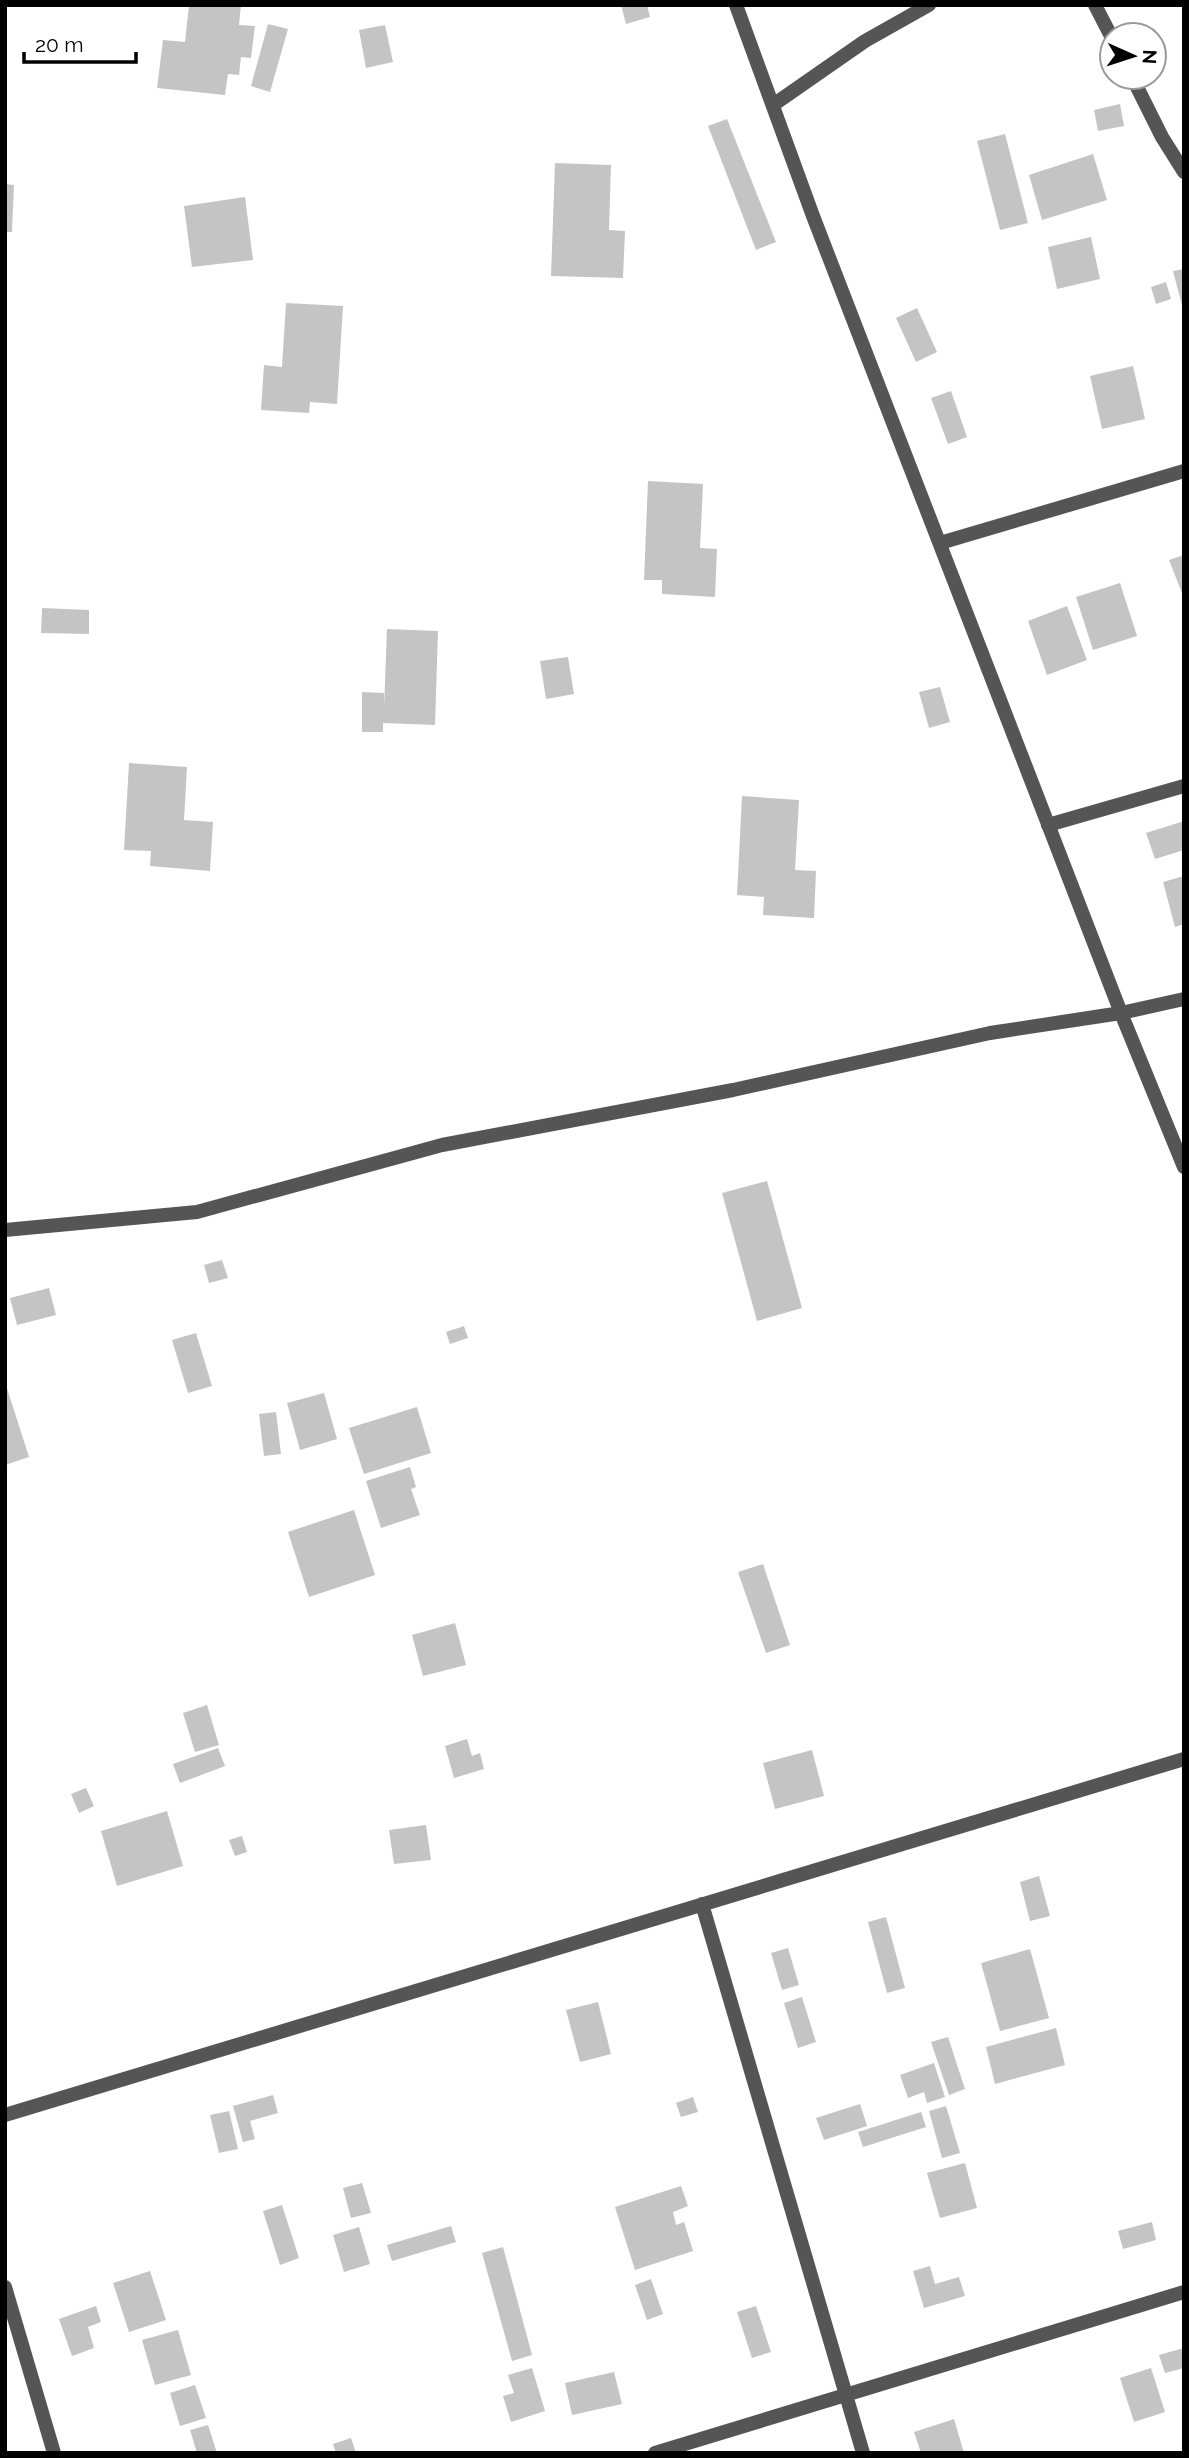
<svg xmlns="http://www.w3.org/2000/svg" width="1189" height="2458" viewBox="0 0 1189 2458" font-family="Raleway,sans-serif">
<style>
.building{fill:#c4c4c4}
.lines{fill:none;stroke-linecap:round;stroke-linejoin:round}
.service{stroke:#555;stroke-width:14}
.minor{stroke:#555;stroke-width:14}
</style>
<rect width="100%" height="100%" fill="#fff"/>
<path class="building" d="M189,5h52l-2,20 16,1 -4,32 -10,-1 -2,18 -11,-1 -3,21 -68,-7 6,-48 22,2z
M621,5h26l3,12 -24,7z
M268,24l20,5 -18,63 -19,-6z
M385,25l8,37 -27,6 -7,-38z
M1120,104l4,22 -26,5 -4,-21z
M727,119l49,123 -20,8 -48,-124z
M1005,134l23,89 -28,7 -23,-89z
M1093,154l14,46 -65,20 -13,-45z
M555,163l56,2 -2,65 16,1 -2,47 -72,-2z
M5,184l9,1 -2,47h-7z
M245,197l8,63 -61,7 -8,-61z
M1091,237l9,42 -43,10 -9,-42z
M1184,269v39l-1,1 -10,-38z
M1166,282l5,17 -15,5 -5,-17z
M286,303l57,3 -6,98 -27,-2 -1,11 -48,-3 3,-45 18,2z
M917,308l20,44 -21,10 -20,-44z
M1133,366l12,53 -43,10 -12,-53z
M951,391l16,46 -19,7 -17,-46z
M648,481l55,3 -3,64 17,1 -2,48 -53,-3v-14h-18z
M1184,555v43l-15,-38z
M1120,583l17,53 -44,14 -17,-53z
M1067,606l20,54 -40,15 -19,-54z
M42,608l47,2v24l-48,-1z
M387,629l51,2 -3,94 -52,-2v9h-21v-40l22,1v15z
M568,657l6,37 -28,5 -6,-38z
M940,687l10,35 -21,6 -10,-36z
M129,763l58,4 -3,53 29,2 -3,49 -60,-5 1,-15 -27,-1z
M742,796l57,4 -4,70 21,1 -2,47 -51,-3 1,-18 -27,-2z
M1184,821v29l-29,9 -9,-26z
M1184,876v48l-9,3 -12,-45z
M767,1181l35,127 -45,13 -35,-128z
M222,1260l6,18 -19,5 -5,-18z
M49,1288l7,27 -39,10 -7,-27z
M464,1326l4,12 -18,6 -4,-12z
M196,1333l16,53 -24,7 -16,-53z
M5,1382l24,75 -24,8z
M324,1393l13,46 -37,11 -13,-47z
M417,1407l14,46 -67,21 -15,-46z
M276,1412l5,42 -17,2 -5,-42z
M410,1467l6,20 -5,2 9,26 -39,13 -15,-47z
M354,1510l21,65 -66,22 -21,-65z
M763,1564l27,81 -24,8 -28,-81z
M455,1623l11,42 -43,11 -11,-41z
M207,1705l12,40 -24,7 -12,-39z
M467,1739l5,17 8,-3 4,16 -30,9 -9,-32z
M218,1748l7,18 -45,17 -7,-19z
M812,1750l12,46 -49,13 -12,-46z
M86,1788l8,18 -15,7 -8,-19z
M167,1811l16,55 -66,20 -16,-55z
M426,1825l5,35 -37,4 -5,-34z
M242,1836l5,16 -12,4 -6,-16z
M1039,1876l11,40 -20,5 -10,-39z
M886,1917l19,71 -18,5 -19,-71z
M788,1948l11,37 -17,5 -11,-37z
M1030,1949l19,69 -49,13 -19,-68z
M802,1997l14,45 -18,6 -14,-45z
M598,2002l13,52 -31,8 -14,-52z
M1056,2028l9,37 -70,19 -9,-37z
M948,2037l17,52 -16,6 -18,-53z
M934,2063l11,34 -18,6 -3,-11 -16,6 -8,-23z
M273,2095l5,18 -28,8 5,18 -12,3 -10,-36z
M693,2097l5,15 -17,5 -5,-14z
M860,2104l7,22 -43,14 -8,-22z
M946,2106l14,47 -18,5 -13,-47z
M229,2111l9,38 -19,4 -9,-38z
M921,2112l5,15 -63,20 -5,-15z
M965,2163l12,45 -37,10 -13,-45z
M362,2183l9,30 -20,5 -8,-30z
M681,2186l7,20 -15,6 3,13 8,-3 9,29 -58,19 -20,-63z
M282,2205l17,53 -19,7 -17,-54z
M1152,2222l4,18 -33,9 -5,-18z
M451,2226l5,16 -64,19 -5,-16z
M359,2227l11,37 -26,8 -11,-37z
M503,2247l29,108 -20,6 -30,-108z
M930,2266l5,18 24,-7 6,19 -41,12 -11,-37z
M150,2271l16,49 -37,12 -16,-49z
M651,2279l12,35 -16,6 -12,-35z
M96,2306l5,16 -13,5 6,21 -22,8 -13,-37z
M756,2306l15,46 -19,6 -15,-46z
M178,2330l13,45 -36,10 -13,-45z
M1184,2348v20l-19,5 -6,-18z
M532,2368l13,43 -34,11 -8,-26 11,-3 -6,-18z
M1151,2368l14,44 -31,10 -14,-44z
M614,2372l8,32 -50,11 -7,-32z
M195,2385l11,33 -26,8 -10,-33z
M954,2419l10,34h-43l-7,-21z
M208,2425l9,28h-20l-7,-23z
M351,2438l5,15h-20l-3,-9z"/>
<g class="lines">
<path class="service" d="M940,543l244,-72
M1048,825l136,-39"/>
<path class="minor" d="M736,5l77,211 308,797 63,154
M1095,5l17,33
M1132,77l30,60 22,35
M773,105l92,-64 64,-36
M5,1230l192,-18 245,-67 291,-55 257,-57 131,-20 63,-14
M702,1904l161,549
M5,2115l1179,-356
M5,2287l49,166
M655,2453l529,-161"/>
</g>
<rect width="1189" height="2458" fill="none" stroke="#000000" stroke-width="14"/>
<g transform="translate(1133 56) rotate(93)"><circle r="33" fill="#ffffff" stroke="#999999" stroke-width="2"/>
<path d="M0-5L12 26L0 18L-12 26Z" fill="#000000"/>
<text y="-10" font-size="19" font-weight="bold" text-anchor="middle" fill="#000000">N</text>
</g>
<path d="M24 52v10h112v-10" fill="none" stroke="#000000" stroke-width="3.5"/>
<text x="35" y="52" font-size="21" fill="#000000" stroke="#ffffff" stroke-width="5" paint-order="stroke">20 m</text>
</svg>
